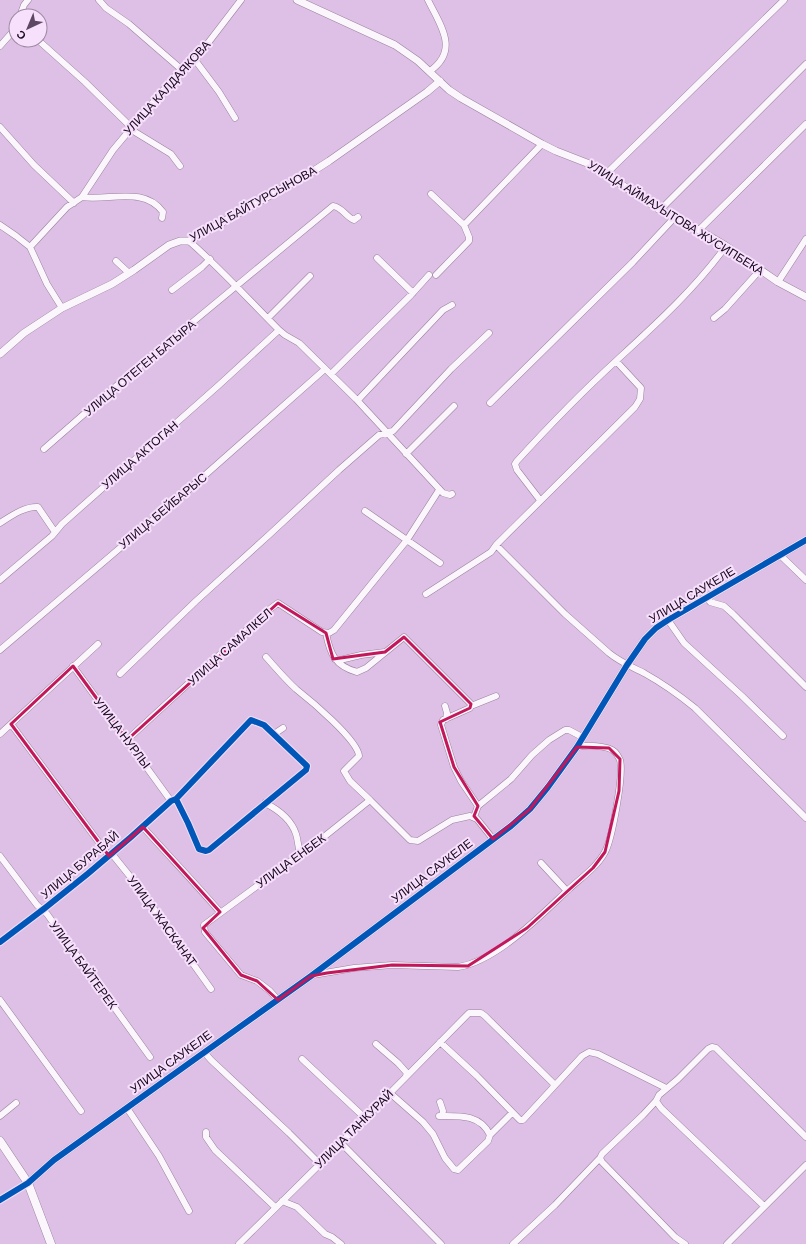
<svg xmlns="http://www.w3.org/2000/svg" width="806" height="1244" viewBox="0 0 806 1244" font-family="Barlow,sans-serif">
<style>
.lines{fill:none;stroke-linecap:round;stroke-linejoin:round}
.minor-casing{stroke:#99829e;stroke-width:7}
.tertiary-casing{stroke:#99829e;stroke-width:8}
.secondary-casing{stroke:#99829e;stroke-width:9}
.minor{stroke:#faf6fb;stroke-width:6}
.tertiary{stroke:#faf6fb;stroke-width:7}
.secondary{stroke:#faf6fb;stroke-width:8}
.cycleway-casing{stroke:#f6e0fb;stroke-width:8}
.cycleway{stroke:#0057b8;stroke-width:6}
.marked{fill:none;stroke:#c2185b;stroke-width:3;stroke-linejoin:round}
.labels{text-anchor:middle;stroke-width:4;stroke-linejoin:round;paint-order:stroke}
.street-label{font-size:12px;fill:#19061d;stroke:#f6e0fb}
</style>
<rect width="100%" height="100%" fill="#dec0e6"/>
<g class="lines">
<defs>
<path id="minor" d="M99,0l7,8 23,16 52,45
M428,0c12,25 32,50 2,71
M20,16l4,-11 4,-5
M38,40l47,42 46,45 4,5 36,22 9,12
M0,46l16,-18
M195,60l24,32 16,26
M0,127l34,38 40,38
M607,173l177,-173
M431,194l33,31
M82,197c27,4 62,-11 81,15l-1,6
M660,210l146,-146
M0,225l16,11 14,11 17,37 15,24
M699,230l107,-106
M189,241c32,28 60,59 90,89l6,5 14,8 57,56 87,94 7,2 2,-1
M30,247l37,-40 15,-10 31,-47 68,-81 6,-2 8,-7 46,-60
M377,258l36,35
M116,261l13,12
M436,275l33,-34v-4l-5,-12 78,-81
M778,282l28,-43
M172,290l30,-23 8,-8
M268,318l42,-42
M714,318l11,-9 35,-39
M331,374l80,-79 18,-20
M358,400l85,-90 9,-5
M490,403l143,-141 42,-45
M44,449l86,-75 203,-168c9,1 13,11 21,14l4,-3
M406,454l48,-48
M540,500l-23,-30 -2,-6 2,-3c32,-35 65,-69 100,-101 38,-35 78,-71 109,-114
M365,511l75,52
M0,523c11,-7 25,-17 38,-16l17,25
M496,545l69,69 44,39c11,9 23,14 35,20 18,10 35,22 51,35l111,110
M780,555l26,25
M0,580l52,-44 10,-12 157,-139 60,-55
M426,594l65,-42 5,-7 139,-138 5,-8 1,-11 -25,-27
M708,597l2,5 14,4 9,8 73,73
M668,620l16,23 58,53 41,40
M326,633c4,21 9,33 31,39l9,-4 38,-31 67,67 -1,4 -27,12 -2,5 13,42 7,14 17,25
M0,650l187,-159 138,-122
M266,657c10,11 19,22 30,32 14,11 62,51 63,67l-15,15 6,10 20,19
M335,659l5,1 21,-5 24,-3
M73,666l98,135
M120,674l76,-73 74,-67 69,-64 40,-35 14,-4 58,-62 38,-36
M445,706l2,7 -1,6
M471,706l25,-10
M11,724l98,132
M0,734l98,-90
M274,734l9,-6
M127,740l139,-128 12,-9 44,29 7,1 5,-3 73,-90 32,-50
M265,803c14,7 26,16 31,31 2,6 2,13 4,19
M474,817l4,-11 33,-27 21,-24 17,-15 16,-10h4l13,7
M143,827c26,29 52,56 77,85
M112,854l25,31 74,104
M0,856l37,49 10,9 103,143
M541,863l26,28
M0,942c60,-44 117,-91 171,-141l5,-2 75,-79 13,5 43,41 -1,4 -97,80 -3,1 -7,-2 -11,-26 -12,-24
M313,975l41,-7 38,-3 66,2c39,-6 83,-52 111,-78 12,-11 28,-22 36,-37 7,-13 19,-78 15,-92 -1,-2 -3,-6 -5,-8 -7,-7 -29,-7 -38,-5
M0,1000l81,111
M278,1000l-8,-9 -13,-10 -16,-6 -36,-43 -1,-7 121,-89 45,-36 40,40 8,1 34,-21 18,-4 7,3 16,20
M440,1042l37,34 43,44h3l59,-64 7,-4 9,2 68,34
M376,1044l22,19 9,10 -1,3
M204,1052l7,8 78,73 31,31
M302,1059l63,59
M390,1093l33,29 10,12 12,24 9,11 4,1 30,-29 2,-6 22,-22
M656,1101l5,7 103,98
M440,1102l3,9 -1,5
M127,1108l32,48 30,55
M0,1116l16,-13
M439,1116c20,0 41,-2 51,19
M206,1132v5l9,13 60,57
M341,1143l100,101
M0,1200l28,-17
M282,1201l15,6 28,27 7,3 9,7
M239,1244l81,-80 149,-151h12l4,3 70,69
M513,1244l42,-39 45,-47
M685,1244l-10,-7 -73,-75 -2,-4 2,-4 41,-39 13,-14 3,-6 19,-16 30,-30 4,-2 4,1 90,89
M727,1244l79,-79"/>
<path id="tertiary" d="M297,0l98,45 23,16 31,29 12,8 81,46 14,7 36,14 15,8 12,10 41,27 39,20 27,16 52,36 28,15
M0,354l24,-21 38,-25 50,-24 22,-14 35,-25 11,-4h9l85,-48 30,-16 25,-16 98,-69 13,-11
M28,1183l26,-23 257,-184 200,-150 19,-17 18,-22 29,-40 50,-82 18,-26 11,-11 12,-8 138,-80"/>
<path id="secondary" d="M0,1141l28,42 23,61"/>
</defs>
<use href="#minor" class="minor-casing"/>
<use href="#tertiary" class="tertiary-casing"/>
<use href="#secondary" class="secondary-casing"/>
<use href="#minor" class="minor"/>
<use href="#tertiary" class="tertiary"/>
<use href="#secondary" class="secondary"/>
<defs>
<path id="cycleway" d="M0,942c60,-44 117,-91 171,-141l5,-2 75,-79 13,5 43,41 -1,4 -97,80 -3,1 -7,-2 -11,-26 -12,-24
M0,1200l28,-17 26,-23 257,-184 200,-150 19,-17 18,-22 29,-40 50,-82 18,-26 11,-11 12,-8 138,-80"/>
</defs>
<use href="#cycleway" class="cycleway-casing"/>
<use href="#cycleway" class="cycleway"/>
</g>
<path class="marked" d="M278,603l48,30 7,26 52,-7 19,-15 67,67 -1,4 -30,14 14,45 24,39 -4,10 19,23 37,-30 47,-62 32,1 11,11 -1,32 -14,61 -12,16 -66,60 -59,38 -76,-1 -65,8 -16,3 -33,24 -21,-19 -16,-6 -38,-47 17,-16 -77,-85 -34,29 -98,-132 62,-58 54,74z"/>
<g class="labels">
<g class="street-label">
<text transform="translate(167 88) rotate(-48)" y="4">УЛИЦА КАЛДАЯКОВА</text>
<text transform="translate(253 204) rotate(-29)" y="4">УЛИЦА БАЙТУРСЫНОВА</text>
<text transform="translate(676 218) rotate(32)" y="4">УЛИЦА АЙМАУЫТОВА ЖУСИПБЕКА</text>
<text transform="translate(140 368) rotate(-40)" y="4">УЛИЦА ОТЕГЕН БАТЫРА</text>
<text transform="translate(140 455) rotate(-41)" y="4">УЛИЦА АКТОГАН</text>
<text transform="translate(163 511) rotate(-40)" y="4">УЛИЦА БЕЙБАРЫС</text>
<text transform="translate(692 595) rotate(-31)" y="4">УЛИЦА САУКЕЛЕ</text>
<text transform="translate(230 647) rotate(-42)" y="4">УЛИЦА САМАЛКЕЛ</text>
<text transform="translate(122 733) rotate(53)" y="4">УЛИЦА НУРЛЫ</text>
<text transform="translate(291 861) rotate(-36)" y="4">УЛИЦА ЕНБЕК</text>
<text transform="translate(80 865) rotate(-40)" y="4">УЛИЦА БУРАБАЙ</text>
<text transform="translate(432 871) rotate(-37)" y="4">УЛИЦА САУКЕЛЕ</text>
<text transform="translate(162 921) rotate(54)" y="4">УЛИЦА ЖАСКАНАТ</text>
<text transform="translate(83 965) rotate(54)" y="4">УЛИЦА БАЙТЕРЕК</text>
<text transform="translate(171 1062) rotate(-36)" y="4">УЛИЦА САУКЕЛЕ</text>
<text transform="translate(354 1129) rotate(-45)" y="4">УЛИЦА ТАНКУРАЙ</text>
</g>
</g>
<g transform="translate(28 28) rotate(224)"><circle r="19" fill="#f6e0fb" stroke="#9e89a2"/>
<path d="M0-3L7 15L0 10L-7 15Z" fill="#5e4763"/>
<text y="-6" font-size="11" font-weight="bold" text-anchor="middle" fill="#19061d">С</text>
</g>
</svg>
